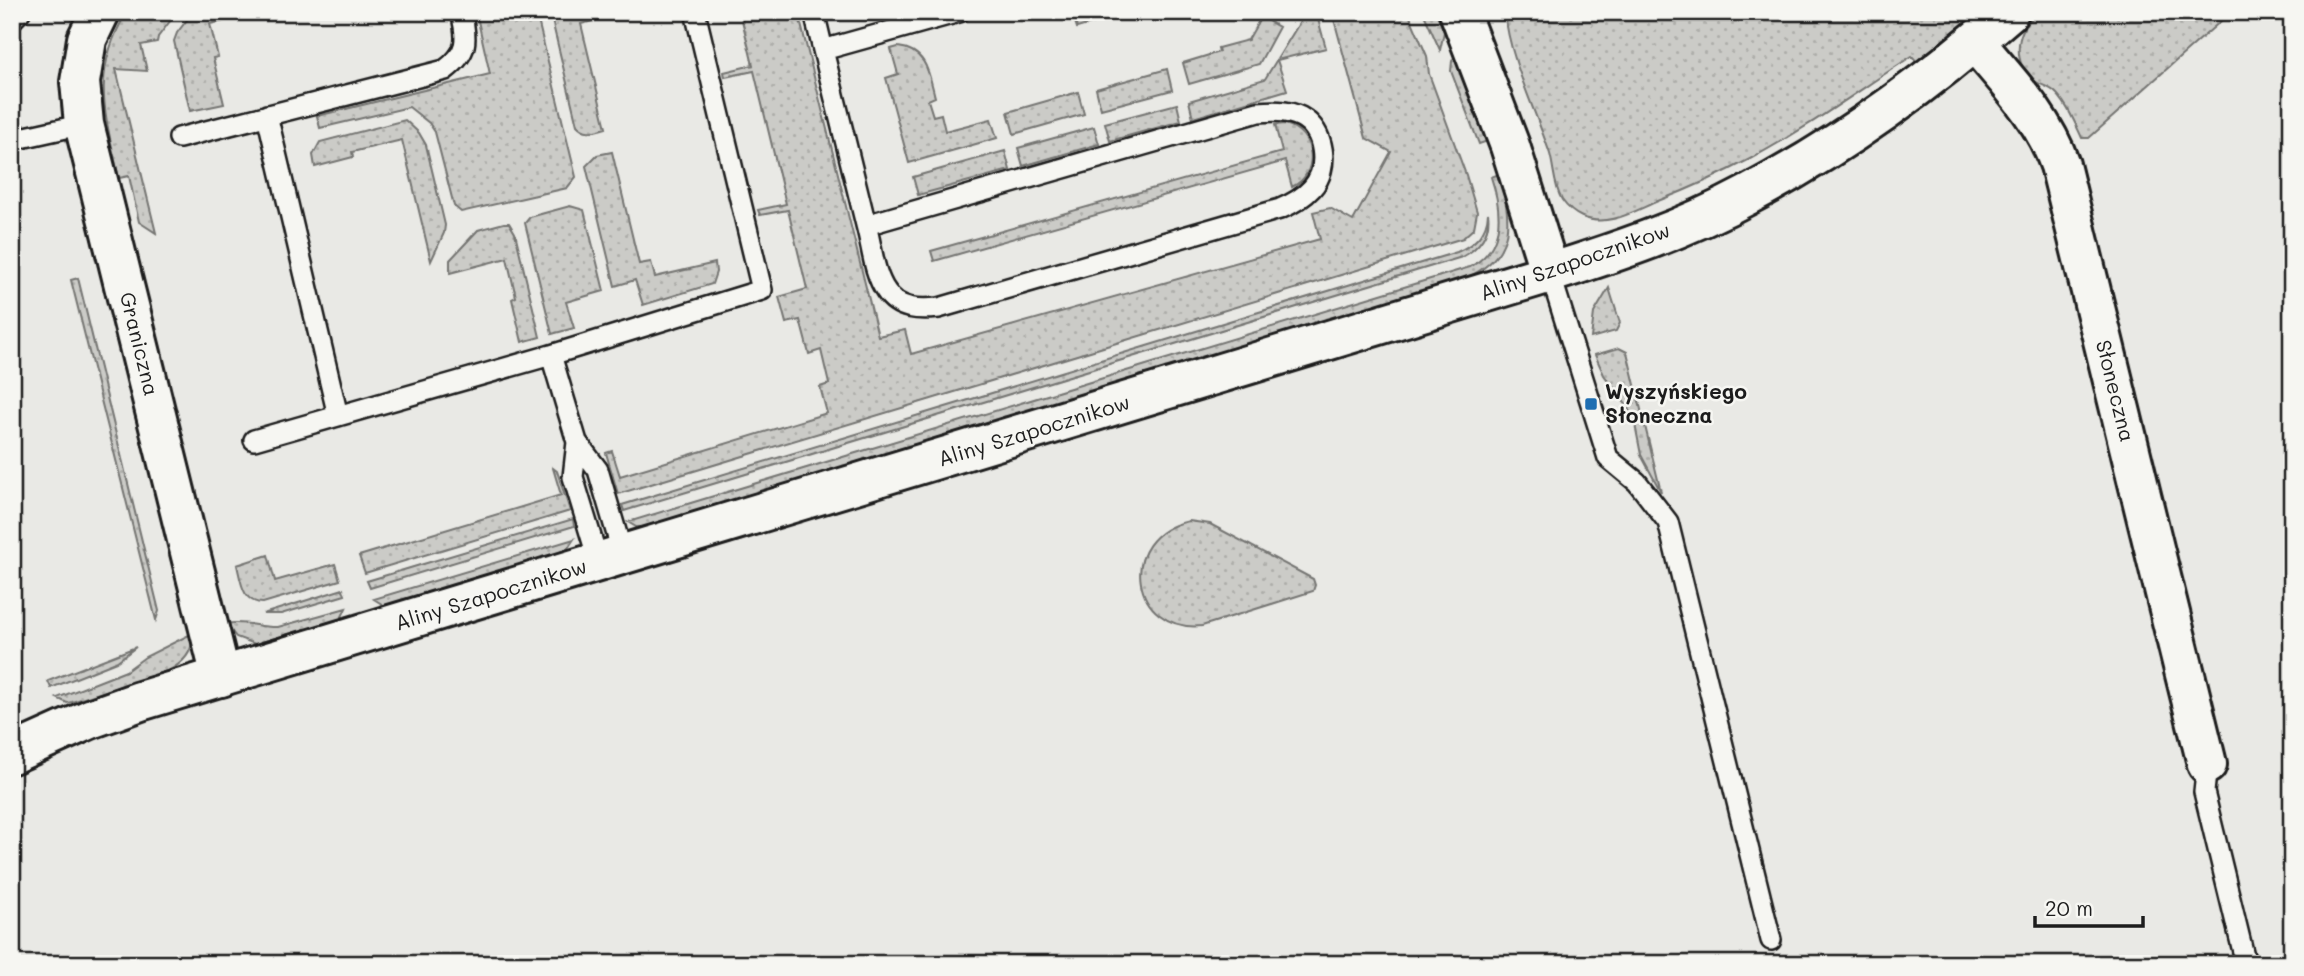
<svg xmlns="http://www.w3.org/2000/svg" width="2304" height="976" viewBox="0 0 2304 976" font-family="Mali,sans-serif">
<style>
.green{fill:url(#green-dots);stroke:#747472;stroke-width:2}
.lines{fill:none;stroke-linecap:round;stroke-linejoin:round}
.lane-casing{stroke:#1c1c1c;stroke-width:24}
.street-casing{stroke:#1c1c1c;stroke-width:44}
.secondary-casing{stroke:#1c1c1c;stroke-width:44}
.lane{stroke:#f6f6f2;stroke-width:19}
.street{stroke:#f6f6f2;stroke-width:38}
.secondary{stroke:#f6f6f2;stroke-width:38}
.poi-dot{fill:#1f6fb2;stroke:#f6f6f2;stroke-width:2.5}
.labels{text-anchor:middle;stroke-width:5;stroke-linejoin:round;paint-order:stroke}
.street-label{font-size:21px;fill:#1c1c1c;stroke:#f6f6f2}
.poi-label{font-size:21px;font-weight:bold;fill:#1c1c1c;stroke:#f6f6f2;text-anchor:start}
</style>
<defs>
<pattern id="green-dots" width="8" height="8" patternUnits="userSpaceOnUse" patternTransform="scale(1.75)"><rect width="8" height="8" fill="#cbcbc7"/><path d="M2 2h.1M6 6h.1" fill="none" stroke="#aeaeaa" stroke-width="1.8" stroke-linecap="round"/></pattern>
</defs>
<rect width="100%" height="100%" fill="#e9e9e5"/>
<filter id="ink" filterUnits="userSpaceOnUse"><feTurbulence type="fractalNoise" baseFrequency=".0143" numOctaves="2"/><feDisplacementMap in="SourceGraphic" scale="14" xChannelSelector="R" yChannelSelector="G"/><feConvolveMatrix kernelMatrix="1 2 1 2 8 2 1 2 1" color-interpolation-filters="sRGB"/></filter>
<g filter="url(#ink)">
<path class="green" d="M127,12h50l-19,25 -1,5 -16,3 6,26 -31,-2 40,164 -17,-11 -10,-46 -10,2c-14,-63 -29,-106 8,-166z
M193,12h51l-11,3v4l-23,5 8,33 -5,1 11,46 -34,7 -16,-70 3,-8z
M476,12h60l40,165 -9,11 -106,24 -7,-6 -19,-74 -6,-9 -20,-16 -89,21 -3,-12 173,-42z
M550,12h78l-47,12 25,104c-12,3 -20,7 -29,-3z
M740,12h58l80,324 27,-6 6,24 409,-115 -7,-27 17,-4 23,13 38,-69 -25,-14 -34,-126h76l19,44 2,18 37,101 11,37 -3,16 -11,10 -845,256 -12,-41 6,-2 8,25 207,-63 -7,-26 9,-3 -8,-34 -12,4 -9,-34 -14,3 -7,-26 28,-8 -19,-79 -28,5 -2,-5 28,-6 -32,-133 -29,6 -1,-5 29,-7z
M1072,12h48l1,3 -44,13z
M1306,12h10l10,36 -49,12 10,30 -94,28 -4,-17 76,-22z
M1423,12h13l8,20 -4,18z
M1505,12l50,1 423,-1 -60,51 -6,-7c-54,35 -106,73 -162,103 -30,16 -61,30 -92,42 -24,10 -50,27 -76,16 -7,-3 -15,-10 -20,-17 -8,-13 -8,-32 -12,-46 -15,-45 -41,-96 -45,-142z
M2030,12h201l-142,126h-7c-7,-15 -14,-32 -25,-44 -7,-8 -16,-8 -24,-14 -20,-16 -18,-47 0,-63z
M1261,17l18,10 -20,37 -70,20 -6,-21 36,-11 -1,-4 30,-8z
M898,47c29,3 31,27 37,50l-7,3 5,16 8,-2 4,17 46,-12 6,19 -88,25 -23,-85 12,-4 -7,-25z
M1455,56l33,85 -9,3 -28,-73 1,-10z
M1167,69l5,21 -71,19 -5,-20z
M1078,92l6,22 -70,20 -6,-22z
M1177,104l4,17 -71,20 -5,-18z
M405,120l14,13 7,12 19,80 -1,8 -13,28 -29,-121 -50,12 1,5 -38,10 -2,-12 7,-13z
M1285,124c31,8 35,50 7,63l-7,-26 -351,100 -3,-10 351,-99 -7,-27z
M1094,127l5,17 -76,22 -5,-18z
M1005,151l5,19 -92,25 -5,-18z
M612,152l27,112 12,-2 4,15 60,-14 1,9 -4,12 -69,21 -8,-25 -20,6 -29,-120 11,-11z
M1499,174c12,44 18,80 -31,103l-823,250h-9l-8,-5 842,-255c36,-19 32,-57 21,-90z
M570,206l14,4 20,81 -38,11 8,26 -22,6 -27,-111 5,-6z
M1488,213c3,20 -9,35 -26,44l-838,254 -2,-6 835,-253c18,-8 30,-19 31,-39z
M504,223h5l6,10 25,104 -18,5 -10,-43 4,-2 -9,-39 -57,15v-13l28,-30z
M78,278l81,333 -3,9 -85,-340z
M1609,288l11,35 -4,8 -25,7 3,-25z
M1619,348l8,4 34,140 -20,-37 -6,-31 -8,-18 -23,-31 -9,-20z
M553,468l4,3 13,40 -205,62 -6,-17 202,-61z
M573,519l1,7 -204,62 -3,-7z
M1189,521l21,3 103,55 2,6 -2,6 -111,35c-71,7 -88,-89 -13,-105z
M574,539l-6,9 -12,6 -171,52 -11,-7z
M268,555l7,26 60,-17 5,16 -77,23c-21,0 -22,-22 -26,-38z
M343,589l2,6 -64,19h-18z
M346,608l-5,11 -86,25 -19,-7 -10,-13c18,-4 34,4 52,3z
M191,634c4,17 -7,28 -21,36l-98,32 -5,1 -10,-5 69,-27 19,-14z
M136,647l-20,15 -65,26 -3,-7z"/>
<g class="lines">
<defs>
<path id="lane" d="M814,12l9,38 136,-38
M12,20l8,-8
M823,50c15,60 29,119 44,179 5,19 7,45 19,62 12,19 33,19 53,17l341,-99c12,-5 23,-11 32,-21 18,-20 13,-58 -11,-71 -14,-7 -29,-6 -43,-5l-392,113
M267,115l71,301
M179,138l266,-68c23,-17 23,-30 16,-58
M12,140l72,-16
M1550,273l58,185 29,24 31,40 103,418
M254,440l297,-85
M577,442l-4,35 26,86
M623,555l-25,-85 -21,-28 -26,-87 211,-65 -67,-278
M2207,764l-3,28 42,172"/>
<path id="street" d="M100,12l-13,27 -7,43 4,42 137,553
M1975,42c32,39 68,74 85,123l147,599
M1550,273c67,-21 135,-44 198,-78 95,-50 180,-112 261,-183"/>
<path id="secondary" d="M12,754l78,-35 50,-18 1410,-428 -40,-127 -51,-134"/>
</defs>
<use href="#lane" class="lane-casing"/>
<use href="#street" class="street-casing"/>
<use href="#secondary" class="secondary-casing"/>
<use href="#lane" class="lane"/>
<use href="#street" class="street"/>
<use href="#secondary" class="secondary"/>
</g>
</g>
<rect class="poi-dot" x="1584" y="397" width="14" height="14" rx="3.5"/>
<g class="labels">
<g class="street-label">
<text transform="translate(1575 262) rotate(-19)" y="7">Aliny Szapocznikow</text>
<text transform="translate(139 344) rotate(76)" y="7">Graniczna</text>
<text transform="translate(2115 391) rotate(76)" y="7">Słoneczna</text>
<text transform="translate(1034 431) rotate(-17)" y="7">Aliny Szapocznikow</text>
<text transform="translate(491 595) rotate(-17)" y="7">Aliny Szapocznikow</text>
</g>
<g class="poi-label">
<text x="1605" y="399">Wyszyńskiego<tspan x="1605" dy="24">Słoneczna</tspan></text>
</g>
</g>
<rect width="2304" height="976" fill="none" stroke="#f6f6f2" stroke-width="42"/>
<rect x="21" y="21" width="2262" height="934" fill="none" stroke="#1c1c1c" stroke-width="2.5" filter="url(#ink)"/>
<path d="M2035 916v10h108v-10" fill="none" stroke="#1c1c1c" stroke-width="3.5"/>
<text x="2045" y="916" font-size="21" fill="#1c1c1c" stroke="#f6f6f2" stroke-width="5" paint-order="stroke">20 m</text>
</svg>
